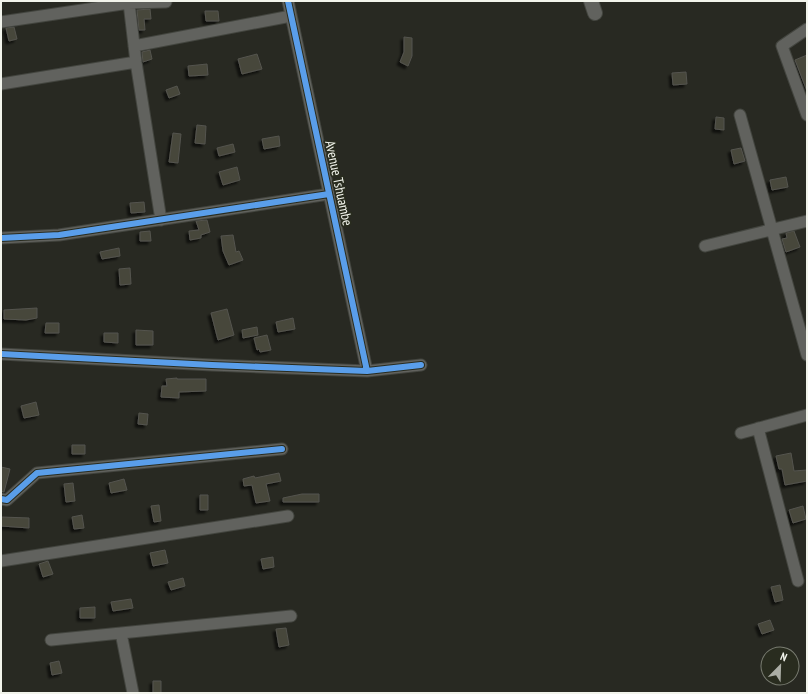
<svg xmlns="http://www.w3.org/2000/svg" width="808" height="694" viewBox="0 0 808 694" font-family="'PT Sans Narrow',sans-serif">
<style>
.building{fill:#47463b;stroke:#54544e;filter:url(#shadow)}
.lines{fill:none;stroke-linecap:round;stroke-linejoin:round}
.minor-casing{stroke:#43453f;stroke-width:13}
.tertiary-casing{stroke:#43453f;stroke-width:16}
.minor{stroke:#61625e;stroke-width:11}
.tertiary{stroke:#61625e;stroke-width:14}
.cycleway-casing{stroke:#292c1f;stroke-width:8}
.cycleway{stroke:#5a9eea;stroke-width:6}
.labels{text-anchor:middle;stroke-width:3.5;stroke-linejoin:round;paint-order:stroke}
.street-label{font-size:14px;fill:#f2f4ec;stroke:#292c1f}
</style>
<defs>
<filter id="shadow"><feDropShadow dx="-3" dy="3" stdDeviation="1" flood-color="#0009"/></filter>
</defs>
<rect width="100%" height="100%" fill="#282922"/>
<path class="building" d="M150,9l1,10h-7l1,11h-6l-2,-20z
M205,11h13l1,10h-13z
M14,27l3,12 -8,2 -3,-13z
M404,37l8,1v18l-4,10 -8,-4 4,-10z
M150,50l2,9 -9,3 -1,-10z
M257,54l5,15 -20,5 -4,-15z
M807,55v36l-12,-31z
M207,64l1,11 -19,1 -1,-10z
M686,72l1,12 -14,1 -1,-12z
M177,86l3,8 -11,4 -3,-8z
M716,117l8,1v12l-9,-1z
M197,125l9,1 -1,18 -10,-1z
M173,133l8,1 -3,29 -9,-1z
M279,136l1,10 -16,3 -2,-10z
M233,144l2,8 -16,4 -2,-8z
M741,148l4,13 -11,3 -3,-14z
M237,167l3,13 -17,5 -4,-13z
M786,177l2,10 -16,3 -2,-10z
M144,202l1,10 -14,1 -1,-10z
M207,220l3,12 -9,3v3l-11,2 -1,-9 10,-1 -3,-9z
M150,231l1,10h-11v-9z
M794,231l6,16 -14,5 -4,-13 5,-1 -1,-5z
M233,235l3,17 3,-1 4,9 -14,5 -6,-14 -2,-15z
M119,248l1,8 -18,3 -2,-7z
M130,268l1,16 -11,1 -1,-16z
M37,308v10l-11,2 -22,-1v-9z
M227,309l7,26 -16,5 -7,-27z
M293,318l2,11 -17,3 -2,-10z
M46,323h13v10h-14z
M257,327l1,8 -15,3 -1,-8z
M136,330l17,1v14h-17z
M104,333h14v10l-14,-1z
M267,335l4,15 -11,2 -1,-3 -2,1 -3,-12z
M177,378v1h29v12l-27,1v6l-18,-1 1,-11h5l-1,-7z
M36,402l3,13 -15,3 -3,-12z
M139,413l9,1 -1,11 -9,-1z
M72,445h13v9h-13z
M791,453l3,18 13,-1v11l-22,4 -3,-16h-3l-3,-13z
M1,467l9,2 -6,23 -3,-1z
M279,473l2,8 -15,3 4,17 -14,2 -4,-18 -8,1 -1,-7 11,-3 1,2z
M124,479l3,11 -16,3 -2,-10z
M73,483l2,18 -9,1 -2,-18z
M302,494h17v8h-36v-4z
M200,495h8v15h-8z
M159,505l2,16 -7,1 -3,-16z
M803,506l3,13 -13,4 -4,-13z
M82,515l2,13 -10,1 -2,-12z
M1,517l28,1v10l-28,-2z
M165,550l3,13 -15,3 -3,-13z
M273,557l1,10 -11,2 -2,-10z
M48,561l5,13 -10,3 -4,-13z
M183,578l2,8 -14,4 -3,-8z
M780,585l3,15 -8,2 -4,-15z
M131,599l2,9 -20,3 -2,-9z
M95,607v11h-15v-10z
M770,620l4,10 -12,4 -4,-10z
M286,628l3,17 -10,2 -3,-18z
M59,661l3,12 -10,2 -2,-12z
M153,681h8v12h-8z"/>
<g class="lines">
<defs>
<path id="minor" d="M288,1l79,370
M129,3l7,59 25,158
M1,22l128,-19 37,-1
M807,29l-25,17 25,69
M134,46l157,-30
M1,84l135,-22
M740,115l67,240
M1,238l58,-3 270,-41
M705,246l102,-25
M1,354l211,11 155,6 54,-6
M758,428l40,153
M741,433l66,-18
M1,499l6,1 30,-27 245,-24
M1,561l287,-45
M121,633l12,60
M51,640l240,-24"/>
<path id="tertiary" d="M591,1l4,12"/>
</defs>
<use href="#minor" class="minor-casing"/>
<use href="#tertiary" class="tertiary-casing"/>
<use href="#minor" class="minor"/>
<use href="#tertiary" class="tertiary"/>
<defs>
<path id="cycleway" d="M288,1l79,370
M1,238l58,-3 270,-41
M1,354l211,11 155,6 54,-6
M1,499l6,1 30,-27 245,-24"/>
</defs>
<use href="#cycleway" class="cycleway-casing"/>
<use href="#cycleway" class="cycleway"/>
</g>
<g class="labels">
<g class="street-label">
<text transform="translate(339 183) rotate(78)" y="5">Avenue Tshuambe</text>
</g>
</g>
<rect width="808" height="694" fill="none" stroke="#f2f4ec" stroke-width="4"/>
<g transform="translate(780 666) rotate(23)"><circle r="19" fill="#292c1f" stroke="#797c71"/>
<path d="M0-3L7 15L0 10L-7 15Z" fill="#abada5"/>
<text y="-6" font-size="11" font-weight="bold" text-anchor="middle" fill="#f2f4ec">N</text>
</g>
</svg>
